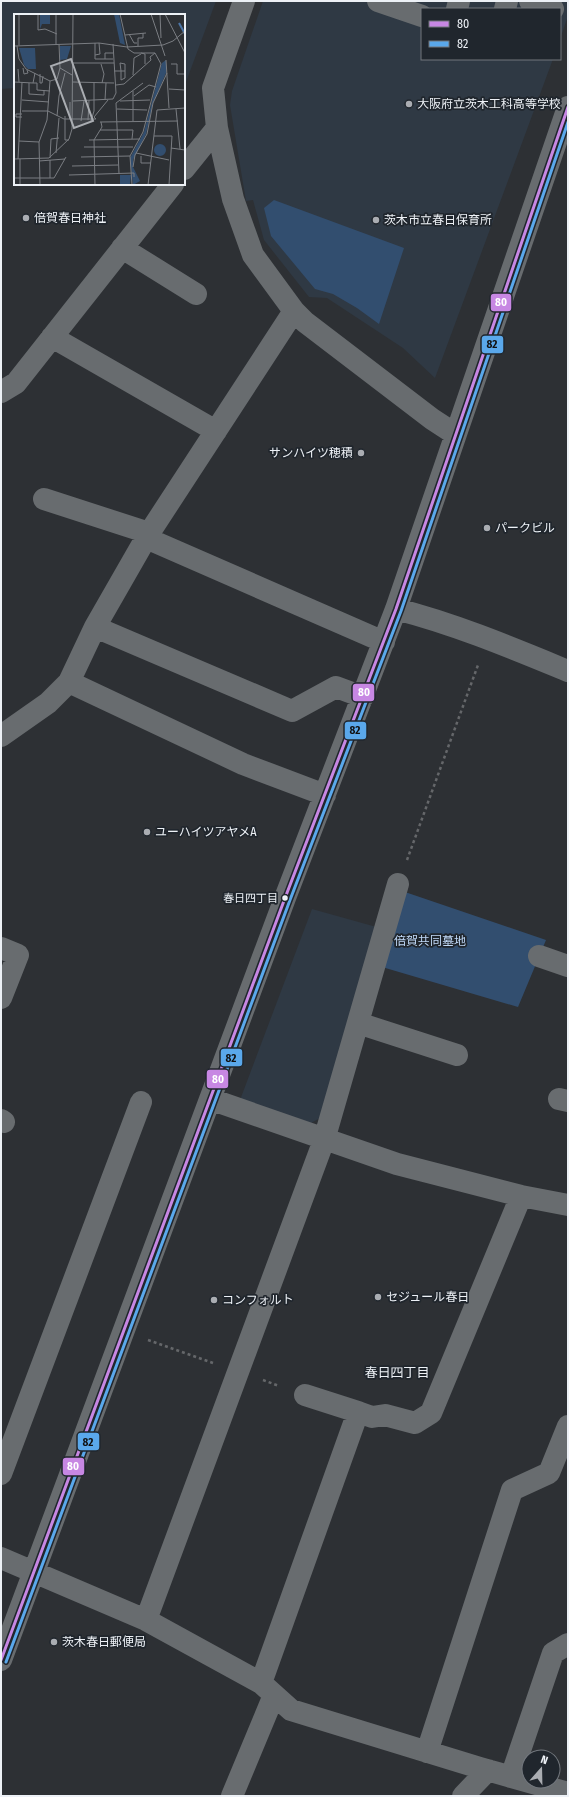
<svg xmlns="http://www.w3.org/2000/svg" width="569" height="1797" viewBox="0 0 569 1797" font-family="'Fira Sans Condensed','Noto Sans JP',sans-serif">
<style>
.built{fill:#2f3944}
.green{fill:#324e6f}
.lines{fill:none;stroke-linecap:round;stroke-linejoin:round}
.path{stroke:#65676a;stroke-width:2.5;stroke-dasharray:3 3;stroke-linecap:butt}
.minor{stroke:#686c6f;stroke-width:22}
.bus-1-casing{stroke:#20262d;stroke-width:6}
.bus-2-casing{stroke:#20262d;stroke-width:6}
.bus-1{stroke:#c787e3;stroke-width:3}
.bus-2{stroke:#5aa8eb;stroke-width:3}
.poi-dot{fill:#aaadb2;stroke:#20262d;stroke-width:1.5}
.bus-dot{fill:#edf1f6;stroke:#20262d;stroke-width:1.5}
.labels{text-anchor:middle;stroke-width:3.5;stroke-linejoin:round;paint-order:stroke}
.bus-label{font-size:11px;fill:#edf1f6;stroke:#20262d;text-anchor:end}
.poi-label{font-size:12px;fill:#edf1f6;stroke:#20262d;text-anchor:start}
.park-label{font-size:12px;fill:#c0d9f8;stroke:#20262d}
.neighbourhood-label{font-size:13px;fill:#edf1f6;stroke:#20262d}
.inset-river{fill:none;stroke:#4c75a6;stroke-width:2}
.inset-road{fill:none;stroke:#7a7d82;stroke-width:1}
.view{fill:#aaadb2;fill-opacity:0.15;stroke:#aaadb2;stroke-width:2}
.inset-edge{fill:none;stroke:#edf1f6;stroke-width:2}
.line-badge{stroke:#20262d;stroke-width:1.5}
.badge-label{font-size:11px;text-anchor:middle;font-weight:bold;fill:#fff}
.pale-badge-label{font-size:11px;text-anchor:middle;font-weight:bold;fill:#111}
</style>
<rect width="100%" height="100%" fill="#2d3034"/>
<path class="built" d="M1,1h215l-30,81h-2v-67h-169v73l-14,1z
M263,1h305v15l-8,23v-30h-138v50h131l-118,319 -32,-30 -76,-50 -18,-1 -45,-57 -11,-40 -7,1 -16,-96 2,-14z
M312,909l68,19 -60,190 -9,5 -71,-23z"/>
<path class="green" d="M274,200l130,48 -25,76 -22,-16 -24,-14 -18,-5 -44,-53 -7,-28z
M405,892l141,48 -28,67 -136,-40z"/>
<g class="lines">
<path class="path" d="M407,860l71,-195
M148,1340l65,23
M263,1380l16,6"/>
<path class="minor" d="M244,1l-31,87 4,40 16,71 20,56 41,56 11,11 127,97 23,15
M378,1l44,15
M530,1l23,8
M457,9l2,-8
M505,9l2,-8
M184,169l33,-41
M122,248l74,46
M52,337l164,94
M1,392l15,-9 157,-199
M44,499l105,34
M146,538l238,104
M396,609c59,15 116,39 172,62
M95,627l197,84 44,-24 27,10
M69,682l174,82 82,31
M1,736l47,-33 21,-21 26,-55 51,-89 148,-227
M1,948l17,7 -17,43
M539,956l29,10
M358,1023l99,32
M210,1099l187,65 124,32 47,9
M559,1099l9,2
M1,1120l3,2
M305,1395l53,17
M1,1474l140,-372
M1,1558l145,62 115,63 30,27 189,58 88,25
M146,1620l178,-480 74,-256
M1,1660l284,-762 111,-289 172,-502
M261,1683l97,-271 14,5 13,-2 30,8 16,-10 90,-217
M427,1752l85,-262 37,-17 19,-47
M511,1777l42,-124 15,-9
M232,1796l42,-101
M463,1796l25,-26"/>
<defs>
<path id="bus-1" d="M1,1660l284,-762 111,-289 172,-502"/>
<path id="bus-2" d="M6,1662l284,-762 111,-289 167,-489"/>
</defs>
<use href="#bus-1" class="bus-1-casing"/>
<use href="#bus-2" class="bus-2-casing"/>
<use href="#bus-1" class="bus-1"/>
<use href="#bus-2" class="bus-2"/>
</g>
<g class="poi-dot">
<circle cx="409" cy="104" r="4"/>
<circle cx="26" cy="218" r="4"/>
<circle cx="376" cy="220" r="4"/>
<circle cx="361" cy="453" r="4"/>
<circle cx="487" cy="528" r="4"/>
<circle cx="147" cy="832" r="4"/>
<circle cx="378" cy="1297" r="4"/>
<circle cx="214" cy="1300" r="4"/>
<circle cx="54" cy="1642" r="4"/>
</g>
<circle class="bus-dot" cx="285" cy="898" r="3.5"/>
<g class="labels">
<g class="bus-label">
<text x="278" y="902">春日四丁目</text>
</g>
<g class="poi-label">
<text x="417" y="108">大阪府立茨木工科高等学校</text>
<text x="34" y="222">倍賀春日神社</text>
<text x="384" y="224">茨木市立春日保育所</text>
<text x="353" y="457" text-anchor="end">サンハイツ穂積</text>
<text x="495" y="532">パークビル</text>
<text x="155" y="836">ユーハイツアヤメA</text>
<text x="386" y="1301">セジュール春日</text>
<text x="222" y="1304">コンフォルト</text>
<text x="62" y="1646">茨木春日郵便局</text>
</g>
<g class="park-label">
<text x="430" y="945">倍賀共同墓地</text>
</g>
<g class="neighbourhood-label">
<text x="397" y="1377">春日四丁目</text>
</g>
</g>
<g transform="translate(14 14)">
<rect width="171" height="171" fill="#2d3034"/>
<path d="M26,0h10v10h-8l-2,5zM100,0h5l6,31 -5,-2zM46,32h11l-4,13 -7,1zM5,34h16l1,21h-8l-4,-4zM152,46v13l-13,30 -7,31 -13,26v7l7,14 -7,4 -3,-27 14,-26 18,-69zM140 136a6 6 0 1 1 12 0a6 6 0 1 1-12 0ZM106,161h11l-1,10h-10z" fill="#324e6f"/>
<path class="inset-river" d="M165,9l6,11"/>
<path class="inset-road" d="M24,0v16l7,-1 12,5M106,0l8,35 6,4h21l6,11 -18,68 -13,24 2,29M137,0l14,42M146,0l1,24M151,0l20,39M115,20l5,9h3M111,21l21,-2M81,29v16h18M5,31v-31M42,31v-31M0,32l85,-3 28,4 36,-2 10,-4 12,-10M3,32l2,13 7,10 24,12 7,-2 3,-11 -1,-24M124,32v-8h5v-5M127,39l4,1v10M81,41l5,-1 -1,-11M91,45v-6h8M152,46l3,48M58,49h42M87,50l3,10 -2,9M157,50h6v10h8M9,54l1,6 4,-1 -1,-3M46,54l12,7M4,55l1,13M100,57h11v7l-4,2v-9l-1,-8 5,1v7M26,60v9h2l1,-7M119,61l1,-17 7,-4M0,68l19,1 2,-10M59,68l41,1M15,69v11l15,1v-5M19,69h4v7l13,1M102,71l8,-1 27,-24 -1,-3 5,-4M155,75l16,1M119,77v30M120,82l15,-11 7,2M8,86l27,2M91,86l1,-17M59,87l40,-2 3,-6 -3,-49M106,87l30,-1M102,89l3,71M102,89l27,-20M103,95l30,1M162,95l4,40M8,97h26l16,8h32M43,102l2,-20 6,-23M51,102v24h4M8,103h-6v-3h6M56,105v-17M82,105l-2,-2 14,-17M74,106l1,-20M67,107l3,-20M77,107l3,-10v-29M86,108l78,-1M86,116h33l-1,9M140,122h18l-3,49M75,126l51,-1M5,127l20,1M70,133h49M157,134l14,2M42,139l3,-35M122,139l33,7M127,142v7h10M67,143l49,-1M36,144l1,-19 8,-1M0,145l35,-1 20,-19 3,-10 1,-115M4,145l4,-77M6,145v26M36,146v18M25,147l26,-2M58,152l46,-1M119,153l2,-12 12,-21 6,-31 14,-30M55,161l65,-2v4M0,164h40l12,-21M26,171l-1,-43 8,-22 3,-39M81,171l-1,-45 8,-13 -1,-5M134,171l9,-75 28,-2"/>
<path class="view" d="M57,45l22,62 -19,7 -23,-62z"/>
<rect width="171" height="171" class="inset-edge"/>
</g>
<g class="line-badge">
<rect x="490" y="293" width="22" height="19" rx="4" fill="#c787e3"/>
<rect x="481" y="335" width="23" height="19" rx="4" fill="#5aa8eb"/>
<rect x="352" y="683" width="23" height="19" rx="4" fill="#c787e3"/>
<rect x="344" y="721" width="23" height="19" rx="4" fill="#5aa8eb"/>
<rect x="220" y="1048" width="23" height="19" rx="4" fill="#5aa8eb"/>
<rect x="206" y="1069" width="23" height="20" rx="4" fill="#c787e3"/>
<rect x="77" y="1432" width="23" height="19" rx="4" fill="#5aa8eb"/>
<rect x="62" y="1457" width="23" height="19" rx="4" fill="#c787e3"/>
</g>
<g class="badge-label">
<text x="501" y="306">80</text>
<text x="364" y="696">80</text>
<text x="218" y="1083">80</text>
<text x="73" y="1470">80</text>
</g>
<g class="pale-badge-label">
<text x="492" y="348">82</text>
<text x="355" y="734">82</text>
<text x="231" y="1062">82</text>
<text x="88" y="1446">82</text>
</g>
<rect width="569" height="1797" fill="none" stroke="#edf1f6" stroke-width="4"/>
<rect x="421" y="8" width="140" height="52" fill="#20262d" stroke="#72777d"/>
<rect x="429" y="21" width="20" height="6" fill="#c787e3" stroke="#72777d"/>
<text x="457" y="28" font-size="12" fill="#edf1f6">80</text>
<rect x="429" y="41" width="20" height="6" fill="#5aa8eb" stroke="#72777d"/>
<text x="457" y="48" font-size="12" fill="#edf1f6">82</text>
<g transform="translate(541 1769) rotate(20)"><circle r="19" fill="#20262d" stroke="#72777d"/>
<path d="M0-3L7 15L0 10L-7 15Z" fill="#aaadb2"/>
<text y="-6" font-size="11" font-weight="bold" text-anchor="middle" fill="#edf1f6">N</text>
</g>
</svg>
